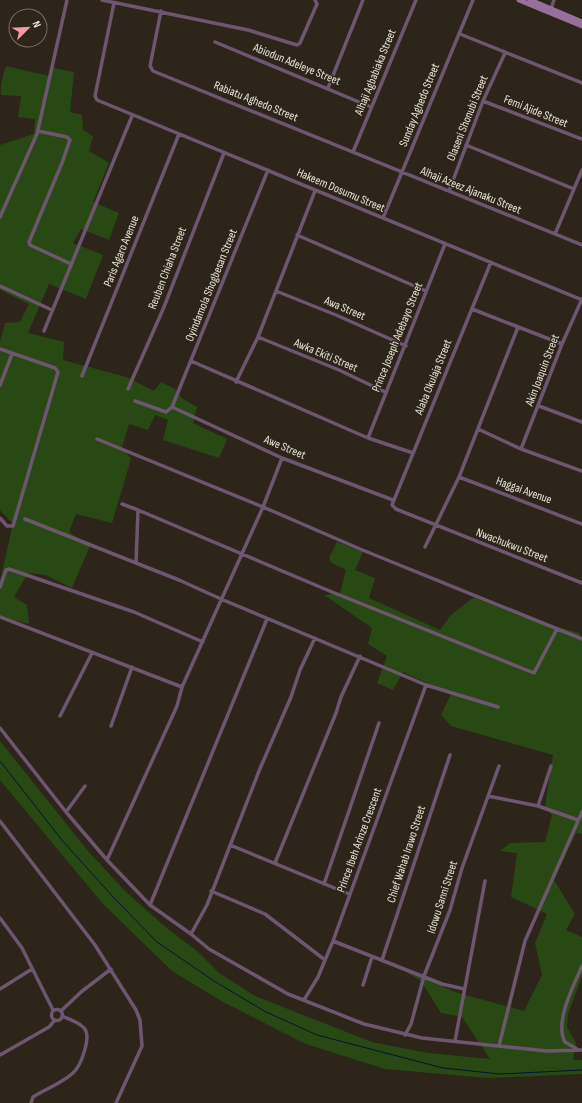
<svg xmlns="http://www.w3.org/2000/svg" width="582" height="1103" viewBox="0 0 582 1103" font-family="'Sofia Sans Condensed',sans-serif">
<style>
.green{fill:#284914}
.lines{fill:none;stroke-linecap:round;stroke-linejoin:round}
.stream{stroke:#001533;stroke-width:1}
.street{stroke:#6f5670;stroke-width:3.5}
.secondary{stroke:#986f9a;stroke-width:5}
.labels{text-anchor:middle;stroke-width:3;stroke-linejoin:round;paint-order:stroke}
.street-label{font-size:12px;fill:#e8e3db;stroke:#2d2519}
</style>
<rect width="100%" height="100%" fill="#2d2519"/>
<path class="green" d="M6,66l43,10 5,-8 20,4 -4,40 12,3 1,15 10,6 -4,15 20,12 -16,39 26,11 -10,27 -28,-11 -8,14 30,12 -17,44 -37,-15 -21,49 36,9 -1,18 63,17 28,14 7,-9 14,7 8,10 14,8 -4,16 34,16 -8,19 -56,-18 5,-20 -13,-5 -7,15 -19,-6 -7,23 9,12 -19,64 -36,-9 -7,18 21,14 -18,42 -27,-13 -17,-2 -14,24 13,8 2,19 -29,-7v-36l13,-57 -13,-14v-168l5,-19 15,-1 9,-18 -29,-14v-145l34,-11 1,-15 -17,-2 3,-21 -20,-1c-1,-9 2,-20 5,-29z
M337,542l26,10 -8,18 20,8 -6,20 71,32 10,-14 24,-19 48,20 57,16 3,5v196l-6,-1 -22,47 21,34 -9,16 16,7v39l-14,38 -1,13 9,16 -3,17h9v14l-94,4 -103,-9 -79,-25 -83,-42 -51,-31 -69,-67 -103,-124v-39l88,110 36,39 39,35 35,27 21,21 36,23 117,46 56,11 62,6 -28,-42 -21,-4 -20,-32 -32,-19 66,30 69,19 18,-36 -7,-32 12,-29 -36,-17 6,-44 -17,-2 10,-8 35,-1 7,-27 -7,-9 8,-51 -102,-29 -10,-11 10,-21 -48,-22 -10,18 -16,-7 10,-27 -19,-12 4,-16 -48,-33 16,-2 6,-23 -14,-7 -3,-5z"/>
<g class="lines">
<path class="stream" d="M0,761l61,78 53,59 43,44 57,39 52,31 51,23 126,33 57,6 82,-4"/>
<path class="street" d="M102,0l146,30 49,15 3,-2 17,-39 -2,-4
M114,3l-19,93 2,4 485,200
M551,9l3,-9
M161,11l-11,55 3,5 429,174
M460,34l122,49
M215,42l156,65
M328,88l35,-88
M483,101l99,38
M38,131l29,6 3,3 -8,23 -33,79 1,3 41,19
M466,145l108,44
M353,152l63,-152
M449,191l34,-90 22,-48
M0,217l37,-83 30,-134
M383,218l90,-218
M555,234l27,-64
M297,235l129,56
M491,262l-99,243 4,4 186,74
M0,286l52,24
M276,291l60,24 70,31
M472,309l90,35
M44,331l88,-215
M258,337l81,33 46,22
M0,349l55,19 3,4 -45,154h-6l-7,-8
M191,361l177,77 45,15
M82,376l97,-242
M236,382l22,-45 57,-146
M0,385l12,-31
M128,389l36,-82 60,-154
M135,401l31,11 6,-5 96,-237
M539,406l43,16
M172,407l110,51 111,42
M478,429l43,20 61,22
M368,438l77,-194
M97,439l166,68 97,42 222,90
M521,449l41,-105 20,-45
M459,477l123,47
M122,504l16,6 -2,53
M138,510l194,82 202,81 23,-44
M25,519l154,61 42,19 205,86 72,22
M425,547l34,-70 59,-150
M0,587l6,-17 3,-1 125,43 69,30
M0,617l182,70
M60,716l32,-63
M111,726l21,-59
M0,728l66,84 41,48 43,45 41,29 18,15 79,45 76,30 58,14 125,13 35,-1
M488,796l50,10 40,14
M538,806l13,-40
M66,812l19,-26
M0,821l95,124 41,65 4,10 2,26 -26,57
M230,845l119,49
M107,860l70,-154 5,-19 81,-180 19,-49
M275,863l61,-150 5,-16 19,-41
M324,884l55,-161
M211,891l54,23 60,46
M150,905l117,-286
M0,918l22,30 31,62
M191,934l16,-29 52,-134 32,-74 9,-27 15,-32
M333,941l109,43 22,5
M382,960l68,-205
M363,985l9,-28
M0,989l32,-20
M304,1000l14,-23 15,-36 93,-256
M51.5 1015a5.5 5.5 0 1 1 11 0a5.5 5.5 0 1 1-11 0Z
M61,1011l20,-19 30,-23
M405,1035l6,-11 13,-48 26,-66 12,-42 37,-102
M455,1041l30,-160
M499,1046l26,-105 57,-129
M577,1049l-12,-7c-11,-20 9,-57 17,-76
M0,1055l49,-28 6,-7
M31,1103l2,-6c13,-8 29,-14 40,-24 8,-7 19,-37 11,-45 -5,-6 -15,-9 -22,-12"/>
<path class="secondary" d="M519,0l63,26
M530,0l52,22"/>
</g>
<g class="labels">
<g class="street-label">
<text transform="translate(297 64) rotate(22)" y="4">Abiodun Adeleye Street</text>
<text transform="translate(375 72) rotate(-68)" y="4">Alhaji Agbabiaka Street</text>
<text transform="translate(256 101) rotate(22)" y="4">Rabiatu Aghedo Street</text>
<text transform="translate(419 105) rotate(-68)" y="4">Sunday Aghedo Street</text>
<text transform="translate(536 111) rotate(22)" y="4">Femi Ajide Street</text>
<text transform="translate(467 118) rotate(-68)" y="4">Olaseni Shonubi Street</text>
<text transform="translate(341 190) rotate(23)" y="4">Hakeem Dosumu Street</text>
<text transform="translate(471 190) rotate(22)" y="4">Alhaji Azeez Ajanaku Street</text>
<text transform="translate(121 251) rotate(-68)" y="4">Paris Agaro Avenue</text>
<text transform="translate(167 268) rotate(-69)" y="4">Reuben Chiaha Street</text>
<text transform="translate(211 285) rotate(-68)" y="4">Oyindamola Shogbesan Street</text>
<text transform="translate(345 308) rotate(23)" y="4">Awa Street</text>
<text transform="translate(397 337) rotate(-68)" y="4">Prince Joseph Adebayo Street</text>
<text transform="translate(326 355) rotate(23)" y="4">Awka Ekiti Street</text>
<text transform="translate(542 370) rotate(-69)" y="4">Akin Joaquin Street</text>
<text transform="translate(433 377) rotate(-68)" y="4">Alaba Okulaja Street</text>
<text transform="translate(285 447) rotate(23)" y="4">Awe Street</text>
<text transform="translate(524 490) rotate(20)" y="4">Haggai Avenue</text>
<text transform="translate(512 545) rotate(21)" y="4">Nwachukwu Street</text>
<text transform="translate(359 840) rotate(-70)" y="4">Prince Ibeh Arinze Crescent</text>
<text transform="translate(406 854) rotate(-72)" y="4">Chief Wahab Irawo Street</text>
<text transform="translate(442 897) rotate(-72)" y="4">Idowu Sanni Street</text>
</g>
</g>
<g transform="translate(28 28) rotate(66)"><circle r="19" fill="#2d2519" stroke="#787167"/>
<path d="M0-3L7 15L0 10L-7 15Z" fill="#f49aa4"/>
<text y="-6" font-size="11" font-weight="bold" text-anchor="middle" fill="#e8e3db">N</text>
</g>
</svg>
